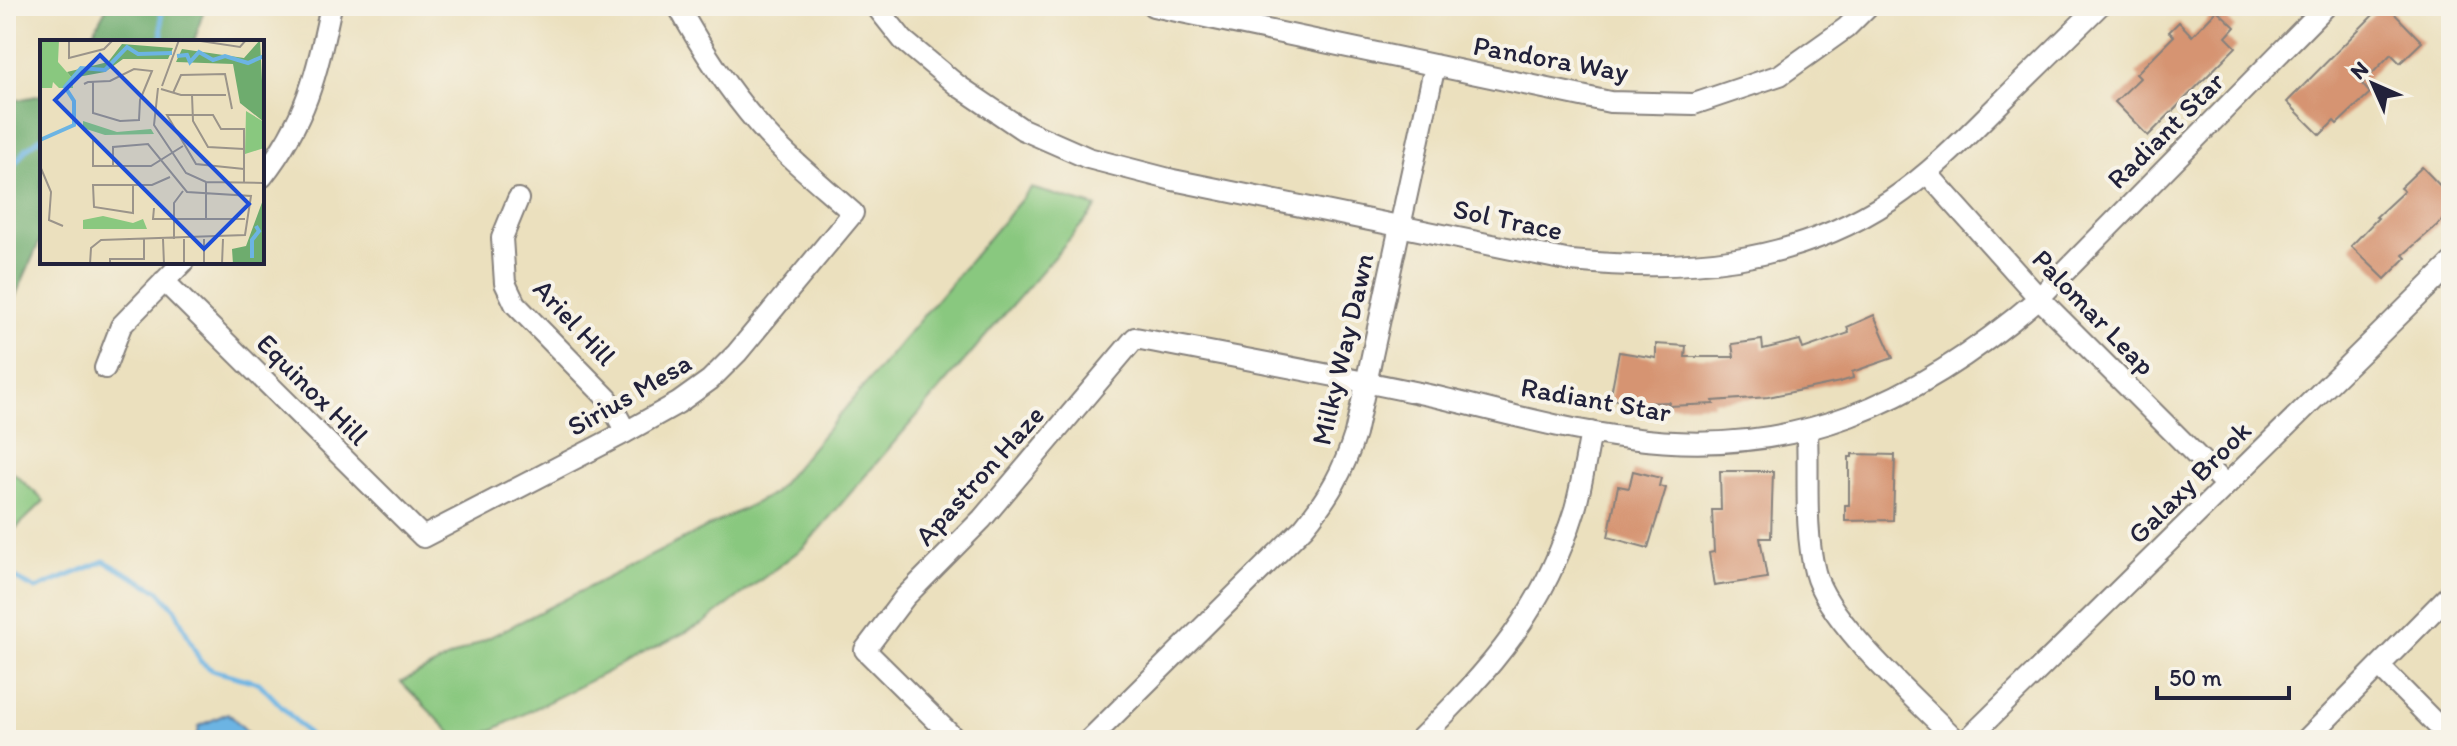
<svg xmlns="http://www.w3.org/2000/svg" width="2457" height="746" viewBox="0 0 2457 746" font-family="Itim,sans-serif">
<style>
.green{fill:#89c87f;stroke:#56755d;stroke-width:2}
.forest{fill:#6eac6e;stroke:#486754;stroke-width:2}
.water{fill:#6cb4e3;stroke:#476b8f;stroke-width:2}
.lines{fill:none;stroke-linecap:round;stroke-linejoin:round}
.stream{stroke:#6cb4e3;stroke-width:5}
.building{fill:#d69472}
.minor-casing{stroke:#86817c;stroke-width:24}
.minor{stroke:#fff;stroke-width:20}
.labels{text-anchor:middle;stroke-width:8;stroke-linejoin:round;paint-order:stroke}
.street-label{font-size:28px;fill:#22223b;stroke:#f7f3e8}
.inset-river{fill:none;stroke:#6cb4e3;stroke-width:4}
.inset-road{fill:none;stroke:#9b948a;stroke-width:2}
.view{fill:#1d4ed8;fill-opacity:0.15;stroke:#1d4ed8;stroke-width:4}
.inset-edge{fill:none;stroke:#22223b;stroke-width:4}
</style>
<rect width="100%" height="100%" fill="#f7f3e8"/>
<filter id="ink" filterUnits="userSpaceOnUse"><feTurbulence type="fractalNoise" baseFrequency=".0125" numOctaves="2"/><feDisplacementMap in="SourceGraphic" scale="16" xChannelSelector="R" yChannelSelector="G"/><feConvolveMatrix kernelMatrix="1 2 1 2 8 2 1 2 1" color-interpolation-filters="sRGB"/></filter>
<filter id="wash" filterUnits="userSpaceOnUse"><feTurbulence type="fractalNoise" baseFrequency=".006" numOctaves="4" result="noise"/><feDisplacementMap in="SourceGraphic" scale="32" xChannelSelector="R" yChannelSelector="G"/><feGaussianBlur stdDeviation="1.8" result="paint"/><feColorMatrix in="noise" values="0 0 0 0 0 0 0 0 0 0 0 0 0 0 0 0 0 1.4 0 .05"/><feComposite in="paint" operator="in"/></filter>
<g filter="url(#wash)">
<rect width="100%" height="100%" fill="#ebe0be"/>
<path class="green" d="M1031,188l66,19 -293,340 -100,76 -231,117h-15l-57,-58 372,-188z
M6,466l38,35 -38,37z"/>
<path class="forest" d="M107,6h98l-11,36h-106z
M42,95v141l-36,82v-216z"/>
<path class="water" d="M228,713l28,27h-59l2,-14z"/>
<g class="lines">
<path class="stream" d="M161,6l1,36
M6,176l20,-27 16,-12
M6,573l30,16 68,-28 55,30 16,18 25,52 12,9 47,13 55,57"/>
</g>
<g id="blocks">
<path class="building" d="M2382,6h5l35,36 -22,21 -9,-9 -29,30 8,9 -33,31 -3,-3 -14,14 -33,-33z
M2217,10l18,17 -9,10 10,10 -88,89 -33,-34 25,-24 -4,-4 38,-38 -5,-4 10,-10 13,14z
M2422,167l29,30v16l-48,42 3,3 -21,21 -34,-33 27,-28 -2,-1 28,-26 -4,-3z
M1874,315l19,43 -41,14 1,6 -13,4 -72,15 -55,4 1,3 -46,2 1,-4 -30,1 -29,-4 9,-47 37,6v-14l30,2 -1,11h49l-2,-13 30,-4 1,9 37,-9 3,9 46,-16 -2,-6z
M1852,454l43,1 -2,65 -48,1v-16h4v-48h3z
M1633,471l28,7 -2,8 7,2 -18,60 -40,-11 10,-51 11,2z
M1720,471h53l-2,67h-11l7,40 -53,8 -5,-33 5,-1 -2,-42h9z"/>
</g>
</g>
<g filter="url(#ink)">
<use href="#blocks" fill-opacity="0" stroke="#86817c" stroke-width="2"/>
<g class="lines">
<defs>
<path id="minor" d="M876,6l27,34 54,45 65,44 66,29 85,22 398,81c113,11 222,4 320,-61 37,-25 68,-56 100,-88 36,-35 72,-71 108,-106
M1153,6l457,96 84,2 86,-29 66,-47 22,-22
M1927,173l112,125 187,187
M262,177c45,-58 54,-101 69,-171
M518,199l-16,39 3,45 10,21 93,95 18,33
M164,281l259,256 203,-105 52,-29 32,-23 27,-27 116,-140c-32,-29 -67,-56 -95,-89 -31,-36 -57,-76 -80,-118
M105,368l16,-42 62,-64
M1807,431c2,44 -3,99 8,141 12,50 104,130 141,168
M2379,666l72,73
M956,740l-91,-90 40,-53 77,-78 153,-181c100,19 199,37 298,58 65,15 130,34 196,42 165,22 287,-34 410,-140l287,-292
M1089,740l215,-213c26,-32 39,-55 51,-93l80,-369
M1419,740c73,-72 125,-130 156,-231 7,-25 11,-52 16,-77
M1967,740l484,-476
M2306,740l145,-147"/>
</defs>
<use href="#minor" class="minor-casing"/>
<use href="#minor" class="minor"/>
</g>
</g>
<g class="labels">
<g class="street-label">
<text transform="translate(1551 58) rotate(10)" y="10">Pandora Way</text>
<text transform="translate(2165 130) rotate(-45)" y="10">Radiant Star</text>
<text transform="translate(1508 219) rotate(12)" y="10">Sol Trace</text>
<text transform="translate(2094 312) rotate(46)" y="10">Palomar Leap</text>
<text transform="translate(575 322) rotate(47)" y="10">Ariel Hill</text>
<text transform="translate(1342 349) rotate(-77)" y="10">Milky Way Dawn</text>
<text transform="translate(313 389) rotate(45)" y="10">Equinox Hill</text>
<text transform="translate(629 394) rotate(-30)" y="10">Sirius Mesa</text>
<text transform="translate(1596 399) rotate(10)" y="10">Radiant Star</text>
<text transform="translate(979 475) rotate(-48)" y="10">Apastron Haze</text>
<text transform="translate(2189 482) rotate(-45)" y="10">Galaxy Brook</text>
</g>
</g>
<g transform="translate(40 40)">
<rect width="224" height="224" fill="#ebe0be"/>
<path d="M0,0h19l-1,22 14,16 1,10h-14l-6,-6 -1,6h-12zM206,71l18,11v26l-19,6zM43,81l34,11 34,-3 3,5 -49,1 -22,-7zM63,176l30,7 10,-4 4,10h-64v-9z" fill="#89c87f"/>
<path d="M220,0l4,82 -24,-19 -7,-39 -57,-2 6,-13 62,9zM82,4l51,4 -5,11h-45l-18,13 -33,6 -5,-6 41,-10zM224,157v67h-31l-1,-15 14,-3z" fill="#6eac6e"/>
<path class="inset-river" d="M137,16l10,-1 3,7 9,-10 14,8 12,-4 23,7 16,-7M0,100l34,-15v-24l-9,-14 16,-19 24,2 22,-23 11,7 34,-1M212,218v-18l7,-9 -3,-5"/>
<path class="inset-road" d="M29,0v18l35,-9 9,-9M154,0l46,7 6,-7M44,44l4,-2 22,-1 24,-12 18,2 -12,29 -1,20 -19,1 -27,-8v-31M122,46l17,-46M118,48l-4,37 32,48 20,9 58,1M121,49l20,6h45M133,53l8,-18 44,-1 7,35M152,55l1,26 15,26 36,2M53,99v27h58l32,-20M0,126l11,26 -2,28 14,6M204,143v-54h-23l-8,-14h-46l29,49 48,5M93,146v27l-39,-6 -1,-22h59l18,-8M114,168l-1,11h92M166,179v-37M123,199l1,25M134,199v-36l9,-12M144,199v25M50,224l1,-16 10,-8 144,-5 6,-39 -64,-4 -39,-48 -35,3v19M70,224v-5h34v-20M164,224v-25M182,224l1,-25"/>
<path class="view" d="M60,15l149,149 -45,45 -149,-149z"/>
<rect width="224" height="224" class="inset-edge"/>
</g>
<rect width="2457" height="746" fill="none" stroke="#f7f3e8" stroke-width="32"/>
<g transform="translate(2373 84) rotate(315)" stroke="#f7f3e8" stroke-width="6" paint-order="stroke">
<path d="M0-6L14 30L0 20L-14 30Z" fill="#22223b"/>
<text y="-12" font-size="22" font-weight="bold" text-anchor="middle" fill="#22223b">N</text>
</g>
<path d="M2157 686v12h132v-12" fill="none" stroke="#22223b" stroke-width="4"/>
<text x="2169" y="686" font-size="24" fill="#22223b" stroke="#f7f3e8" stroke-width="6" paint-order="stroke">50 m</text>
</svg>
